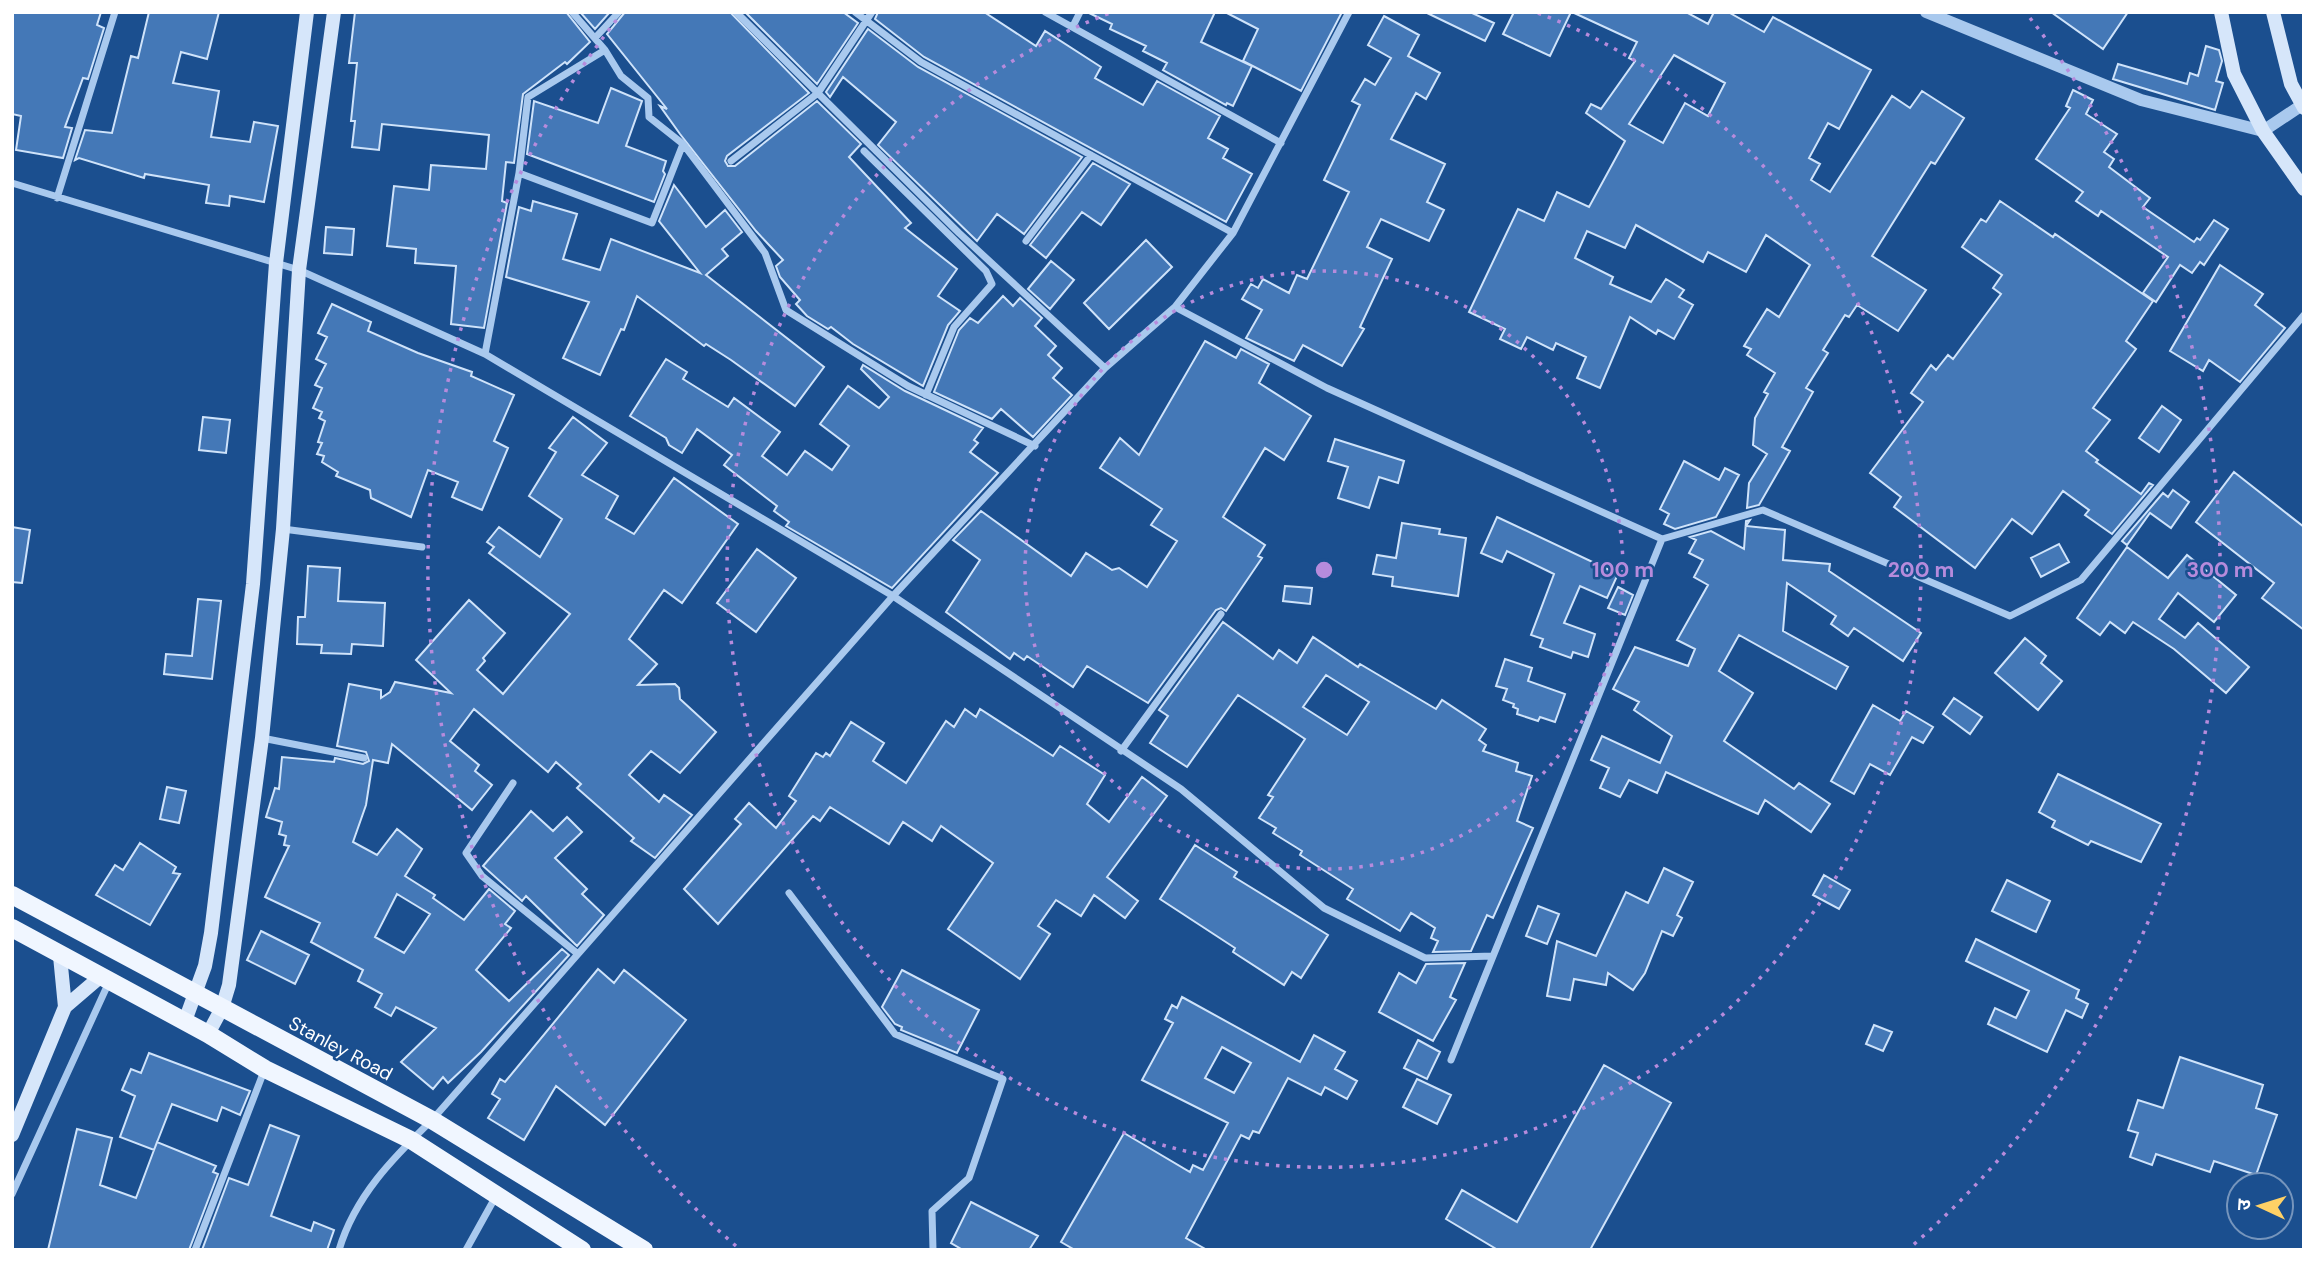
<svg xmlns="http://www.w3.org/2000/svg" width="2316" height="1262" viewBox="0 0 2316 1262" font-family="'DM Sans','Noto Sans Devanagari',sans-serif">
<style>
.building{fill:#4478b7;stroke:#cfe3fa;stroke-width:2;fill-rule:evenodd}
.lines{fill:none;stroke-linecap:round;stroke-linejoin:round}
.minor{stroke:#a9c9ee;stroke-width:7}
.tertiary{stroke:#a9c9ee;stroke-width:12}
.secondary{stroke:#d6e6fa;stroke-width:14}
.primary{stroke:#f0f6ff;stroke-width:18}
.ring{fill:none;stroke:#b68bdc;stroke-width:3.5;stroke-dasharray:3.5 7}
.labels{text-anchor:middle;stroke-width:5;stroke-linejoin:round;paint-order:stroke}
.street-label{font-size:19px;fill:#fff;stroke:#1b4f8f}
.centre{fill:#b68bdc;stroke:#1b4f8f;stroke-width:3.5}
.ring-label{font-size:21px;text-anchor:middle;font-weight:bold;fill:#b68bdc;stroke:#1b4f8f;stroke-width:5;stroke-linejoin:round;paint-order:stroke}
</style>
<rect width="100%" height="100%" fill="#1b4f8f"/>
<path class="building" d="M12,12h89l-4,13 7,3 -16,51 -5,-1 -18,49 7,1 -9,30 -47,-8 5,-34 -9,-2z
M149,12h70l-12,47 -26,-7 -8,31 46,8 -8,46 39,5 4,-20 24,4 -14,76 -34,-6 -1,10 -23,-3 3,-18 -64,-11 -1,4 -65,-20 -4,2 10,-30 27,3 19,-77 7,2z
M355,12h211l24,30 -23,22 -2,-2 -42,32 -9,69 -8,-1 -4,39 5,2 -23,125 -33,-4 5,-58 -41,-3 1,-14 -29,-3 7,-60 35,4 2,-25 55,4 3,-34 -107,-11 -3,26 -27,-3 3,-26h-4l6,-58h-8z
M580,12h30l-15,17z
M625,12h105l79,81 -82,63 -2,5 3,5h7l82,-65 44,43 -12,13 62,66 -6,5 52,41 -19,27 22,15 -12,14 -25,61 -70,-42 -22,-17 -3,2 -21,-13 -11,-12 4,-4 -20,-23 -4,-11 7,-6 -27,-29 -76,-97 -20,-28 7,3 -60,-75z
M745,12h98l15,11 -41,61z
M878,12h106l52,34 9,-15 56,36 -6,11 48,27 14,-24 63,35 -12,22 20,11 -5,9 29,16 -26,48 -302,-165 -49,-38z
M1087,12h128l-14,30 51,24 -19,40 -6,-3 -1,2 -63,-35 4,-7 -24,-12 3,-5 -36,-17 2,-5z
M1225,12h117l-41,79 -58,-30 15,-32z
M1425,12h45l24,11 -9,18z
M1514,12h57l-21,44 -47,-22z
M1572,12h114l22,12 6,-12h14l36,20 9,-15 98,53 -32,59 -11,-6 -19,35 11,6 -9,16 19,12 62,-96 18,12 12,-17 42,27 -29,46 -4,-2 -59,94 54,34 -28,41 -41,-26 -8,12 -4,-2 -22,35 5,3 -22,35 7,4 -31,55 8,4 -31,54 -12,3 2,-25 18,-29 -14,-9 2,-27 13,-24 -4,-2 11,-19 -28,-18 4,-6 -7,-3 23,-37 12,8 31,-52 -44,-30 -20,37 -38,-20 -5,10 -67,-37 -11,23 -38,-17 -12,27 38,19 -3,7 41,18 15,-23 18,11 -5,7 14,8 -19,34 -16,-9 -2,4 -26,-17 -30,71 -23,-10 9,-21 -30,-14 -3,7 -26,-13 -6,12 -21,-10 5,-10 -36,-17 49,-103 26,12 13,-29 32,15 36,-66 -39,-28 5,-9 10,5 34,-48 -6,-3 8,-16zM1674,55l51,28 -17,33 -23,-13 -22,40 -34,-19z
M2051,12h77l-25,37z
M1384,16l35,19 -11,21 32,17 -14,26 -10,-6 -25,46 54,25 -18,38 17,8 -15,31 -48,-22 -14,28 25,12 -32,68 4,2 -22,37 -39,-21 -9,16 -48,-23 16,-28 -20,-11 9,-15 7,4 5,-9 26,14 8,-18 10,4 42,-87 -25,-12 36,-75 -8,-4 13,-22 10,6 16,-27 -23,-13z
M868,29l50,38 164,90 -58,77 -27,-20 -20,27 -99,-96 18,-23 -53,-45 -13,20 -4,-5z
M2206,46l13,4 3,11 -6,20 7,2 -8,27 -102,-31 5,-15 69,20 3,-11 8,3z
M611,88l31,13 -16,45 40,15 -3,10 2,3 -11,28 -127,-48 7,-53 64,22z
M2073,90l20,10 -7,14 31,20 -13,18 10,7 -5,8 41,31 -7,9 51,35 3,-4 3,2 14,-20 14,9 -24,36 -4,-3 -8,11 -12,-8 -24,37 -13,-9 25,-36 -67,-46 -3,5 -22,-15 7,-9 -47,-33 34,-51 -4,-2z
M1093,163l37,21 -29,41 -19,-13 -36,46 -16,-13z
M674,185l32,42 19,-17 17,22 -20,17 6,7 -22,19 118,92 -29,39 -64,-46 -25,-16 -2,2 -67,-50 -13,34 -3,-1 -21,46 -37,-17 26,-56 -83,-25 13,-70 12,4 2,-10 44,13 -14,45 37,11 11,-31 89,34 -41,-52z
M2000,201l53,36 2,-3 98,67 -27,40 10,8 -43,59 17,12 -24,31 12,9 -2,2 45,32 8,-11 4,2 -41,49 -27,-19 4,-5 -26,-19 -31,43 -20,-15 -37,49 -81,-61 7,-10 -31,-24 53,-71 -12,-9 20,-28 5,5 12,-15 5,4 48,-65 -8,-6 9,-13 -40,-28 19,-28 5,3z
M326,227l28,2 -2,26 -28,-2z
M1146,240l26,27 -63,62 -25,-26z
M1051,261l23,19 -24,29 -22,-20z
M2220,265l43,29 -8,11 30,23 -45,54 -31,-22 -6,11 -33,-20z
M1003,296l10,10 7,-8 22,20 -7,8 21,20 -8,9 14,13 -9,10 19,17 -39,42 -32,-28 -9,10 -58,-27 25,-62 11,-12 8,5z
M332,304l39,18 -3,9 50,22 54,19 -1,4 43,19 -20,46 14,7 -26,62 -30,-13 6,-15 -30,-12 -17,47 -40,-19 -1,-8 -34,-14 2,-4 -16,-10 2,-6 -7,-2 5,-11 -4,-1 7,-21 -6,-3 3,-6 -9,-4 9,-20 -7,-3 11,-21 -10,-5 11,-22 -9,-4z
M1205,341l31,17 5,-9 28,15 -10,19 52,33 -27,44 -19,-12 -42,69 42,28 -7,11 4,2 -36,53 -5,-3 -5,2 -68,93 -61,-37 -14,21 -46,-31 -3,4 -10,-7 -4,6 -64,-47 34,-52 -27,-20 28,-29 90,65 15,-23 26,17 7,-2 28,19 30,-46 -26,-16 11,-16 -62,-41 20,-30 19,17z
M666,359l21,13 -4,7 45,28 6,-9 46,34 -18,24 25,19 18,-24 27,19 17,-24 -29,-22 28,-38 31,22 10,-11 -28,-28 2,-4 42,26 78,37 -9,12 4,3 -8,9 28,21 -106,115 -106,-62 3,-4 -15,-11 3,-5 -53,-41 8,-10 -35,-26 -15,24 -13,-8 -3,-7 -36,-22z
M2162,406l19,14 -22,32 -20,-14z
M203,417l27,3 -4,33 -27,-3z
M573,417l34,26 -25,32 36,21 -12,22 28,16 40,-56 64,46 -56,79 -18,-13 -35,49 28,25 -19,21 37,-1 4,4 1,11 36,33 -36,41 -29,-22 -22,24 30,27 5,-7 28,20 -37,43 -24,-17 3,-3 -57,-50 4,-4 -25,-22 -8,10 -74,-63 -24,32 29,24 -4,6 17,14 -20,25 -80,-66 -4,19 -15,-3 -7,45 -13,37 24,13 20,-26 25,20 -17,27 30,19 -2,3 31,22 25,-31 26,22 -10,13 6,4 -35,42 33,31 53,-52 7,6 -88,97 -33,31 -5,-6 -10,12 -32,-27 35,-34 -40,-21 -5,9 -16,-9 7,-13 -24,-13 5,-11 -52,-28 9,-19 -55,-26 24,-51 -5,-1 2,-9 -7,-2 3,-12 -16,-5 9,-29 4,1 3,-32 52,5 1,-4 28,6 6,-3 -3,-9 -29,-6 12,-62 32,6v8l9,-6 5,-10 56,11 -35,-33 53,-60 36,33 -22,25 2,3 -8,9 26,24 67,-80 -81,-61 5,-6 -7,-5 12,-15 41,30 22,-38 -33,-23 27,-44 -7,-4zM397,894l33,20 -26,39 -29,-16z
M1335,439l69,22 -6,22 -19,-6 -10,31 -31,-10 10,-31 -20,-6z
M1684,461l35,19 6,-12 14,7 -23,42 -41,12 -11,-5 5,-10 -9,-5z
M2234,472l70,55v103l-42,-32 12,-15 -78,-61z
M2173,490l16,12 -18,26 -21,-15 -23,32 -5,-4 41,-48 5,4z
M1497,517l121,57 -11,24 -27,-12 -16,37 31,11 -7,23 -15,-5 -2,6 -31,-11 3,-8 -12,-4 23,-61 -47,-23 -5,11 -21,-9z
M1750,520l-4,6 39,4 -2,30 47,4 -1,7 92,62 -18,28 -49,-33 -6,8 -17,-12 5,-8 -49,-33 -4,48 65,36 -12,22 -97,-54 -20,36 34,22 -29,48 70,48 5,-6 31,21 -19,28 -46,-32 -7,14 -92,-42 -9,21 -28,-13 -9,17 -20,-9 9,-20 -18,-8 11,-24 58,27 12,-27 -38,-26 5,-8 -26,-13 22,-42 53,19 7,-17 -18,-9 31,-55 -14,-8 9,-17 -14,-7 7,-13 -6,-3 21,-6 33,18 2,-28z
M1402,523l38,6 -1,5 27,4 -8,58 -66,-10 1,-9 -20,-3 4,-19 19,3z
M12,527l18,3 -8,53 -10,-1z
M2059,544l10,18 -28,15 -10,-19z
M2127,547l41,31 19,-23 49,40 -22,27 -36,-29 -19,26 26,19 13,-15 51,44 -23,26 -52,-44 -41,-27 -8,11 -15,-11 -10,13 -23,-17z
M757,549l39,29 -40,54 -39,-29z
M308,566l32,2 -2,33 47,2 -2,43 -31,-2 -1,10 -30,-1 1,-8 -25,-1 1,-27h7z
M1285,586l27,2 -2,16 -27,-3z
M1618,587l15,8 -8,20 -17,-7z
M198,599l23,2 -9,78 -48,-5 2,-20 26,2z
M1223,622l50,37 6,-9 18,13 16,-26 45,30 2,-3 76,45 6,-9 44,29 -7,11 7,5 -3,6 35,12 -2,8 16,5 -15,45 16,7 -40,90 -6,-3 -16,36 -38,1 5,-11 -7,-3 4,-10 -24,-15 -11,18 -53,-32 6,-10 -53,-34 2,-4 -29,-18 3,-5 -17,-10 14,-21 -5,-2 37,-56 -67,-44 -51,72 -37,-24 18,-27 -9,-6zM1326,675l43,27 -22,33 -44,-28z
M2025,638l21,18 -5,7 21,18 -24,29 -43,-37z
M1505,659l27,9 -4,13 37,13 -10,28 -15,-5 -2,4 -21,-7 1,-5 -5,-2 1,-3 -11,-4 4,-11 -11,-3z
M1954,698l28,19 -12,17 -27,-20z
M1873,705l27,16 6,-10 27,16 -10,16 -11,-6 -22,38 -20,-11 -16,30 -23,-13z
M965,709l11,8 4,-8 73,47 7,-10 45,29 -18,29 22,18 33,-45 25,19 -60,81 31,24 -13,17 -31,-23 -13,21 -25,-16 -18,26 12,8 -30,45 -72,-50 45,-66 -52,-37 -9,15 -29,-19 -14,22 -59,-37 -10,14 -7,-5 -95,108 -34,-35 57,-65 -6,-5 14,-16 27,25 20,-27 -7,-5 27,-43 7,4 3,-4 4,3 21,-34 33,21 -11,18 33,22 40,-62 8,6z
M2058,774l103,50 -20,38 -50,-21 -3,4 -36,-18 3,-6 -16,-9z
M167,787l19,4 -7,32 -19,-4z
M531,811l22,20 14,-14 15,15 -27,26 32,31 -5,5 22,21 -27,31 -51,-50 -4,5 -39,-35z
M140,843l36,24 -3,6 7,1 -30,51 -54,-30 19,-30 8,5z
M1195,845l42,27 -3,5 94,58 -27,43 -9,-6 -8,13 -51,-33 2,-4 -75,-49z
M1664,868l29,14 -16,33 5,3 -9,18 -11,-5 -17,42 -12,17 -25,-17 -2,12 -32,-6 -4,21 -23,-4 10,-55 39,15 30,-64 22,11z
M1824,875l26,15 -11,19 -26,-14z
M2007,880l43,21 -14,31 -44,-21z
M1538,906l21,8 -12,30 -21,-8z
M261,931l48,24 -14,29 -48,-24z
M1976,939l103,51 -3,8 12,6 -6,14 -16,-8 -19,42 -59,-28 7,-16 21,10 13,-27 -63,-30z
M1465,963l-15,34 6,3 -23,41 -54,-29 20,-39 17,10 10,-19z
M598,969l16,14 10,-13 62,50 -81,105 -49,-39 -32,54 -36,-22 12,-19 -8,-5 8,-15 5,3z
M902,970l77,40 -22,43 -56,-23 1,-3 -7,-3 -13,-17z
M1182,997l118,65 14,-27 31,17 -10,17 22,12 -10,18 -22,-12 -4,8 -33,-17 -29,55 -6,-2 -4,8 -8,-4 -55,103 21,12h-132l-14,-8 63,-109 66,39 3,-7 10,5 25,-47 -86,-43 31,-57 -8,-4 7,-14 5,3zM1222,1047l29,16 -17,30 -29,-15z
M1874,1025l18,7 -9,19 -17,-7z
M1418,1040l22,12 -13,27 -23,-11z
M149,1053l101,38 -10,24 -18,-8 -5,14 -45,-17 -18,46 -34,-13 15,-41 -13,-6 9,-21 10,4z
M2180,1057l83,28 -7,23 21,7 -21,60 -42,-14 -4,11 -54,-18 -4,11 -22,-8 8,-24 -10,-3 10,-30 25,8z
M1604,1065l67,38 -81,147h-92l-52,-31 16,-29 55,32z
M1417,1079l34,16 -14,29 -34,-17z
M270,1125l29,11 -28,80 40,15 3,-9 20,8 -7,20h-125l27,-72 19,7z
M77,1129l35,9 -12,47 36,13 21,-56 59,24 -3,6 5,2 -29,76h-141z
M971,1202l67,34 -9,14h-66l-12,-7z"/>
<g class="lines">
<path class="minor" d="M572,12l33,38 16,26 27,22 1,19 34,27 82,109 21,57 122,76 127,60
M736,12l223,221 146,135
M855,12l66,50 312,171
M1045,12l236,131
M1073,26l7,-14
M595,38l24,-26
M864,151l122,120 6,13 -38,43 -28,68
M731,161l87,-68 54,-81
M519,173l9,-76 77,-47
M12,183l287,87 186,84 408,242 288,193 143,119 101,50 68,-2
M57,198l58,-186
M1026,241l65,-86
M1175,307l152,81 335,151 -211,521
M485,354l34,-181 133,50 31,-79
M283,529l139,18
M1662,539l101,-29 247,106 71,-36 223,-265
M262,738l102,20
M1121,751l100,-137
M513,783l-47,70 16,23 96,78
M789,893l106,141 108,45 -34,99 -37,33 1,39
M12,1194l97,-212
M195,1250l69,-179
M339,1250c16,-54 54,-92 93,-130l461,-524 212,-228 70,-61 58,-74 116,-221
M466,1250l30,-54"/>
<path class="tertiary" d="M1926,12l215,88 122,31 39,-26"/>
<path class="secondary" d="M2221,12l13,62 29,57 41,58
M2273,12l18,72 13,24
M60,956l5,51
M185,1021l20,-55 6,-33 42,-349 23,-321 31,-251
M208,1034l14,-26 7,-23 33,-247 21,-209 16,-259 35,-258
M12,1135l53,-128 35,-30"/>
<path class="primary" d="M12,895l420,225 212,130
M12,928l196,106 57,35 146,71 171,110"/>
</g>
<g class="ring">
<circle cx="1324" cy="570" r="299"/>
<path d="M1538 13A597 597 0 1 1 1110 13"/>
<path d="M736 1246A896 896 0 0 1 618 18M2030 18A896 896 0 0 1 1912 1246"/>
</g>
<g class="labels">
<g class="street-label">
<text transform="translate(341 1048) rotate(28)" y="7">Stanley Road</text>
</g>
</g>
<circle cx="1324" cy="570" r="10" class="centre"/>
<g class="ring-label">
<text x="1623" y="577">100 m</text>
<text x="1921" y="577">200 m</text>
<text x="2220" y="577">300 m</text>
</g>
<rect width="2316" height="1262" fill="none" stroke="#ffffff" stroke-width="28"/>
<g transform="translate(2260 1206) rotate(274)"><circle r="33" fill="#1b4f8f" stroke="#7695bc" stroke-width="2"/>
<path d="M0-5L12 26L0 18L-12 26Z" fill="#ffd166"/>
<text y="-10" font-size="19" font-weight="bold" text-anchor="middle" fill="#ffffff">उ</text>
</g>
</svg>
